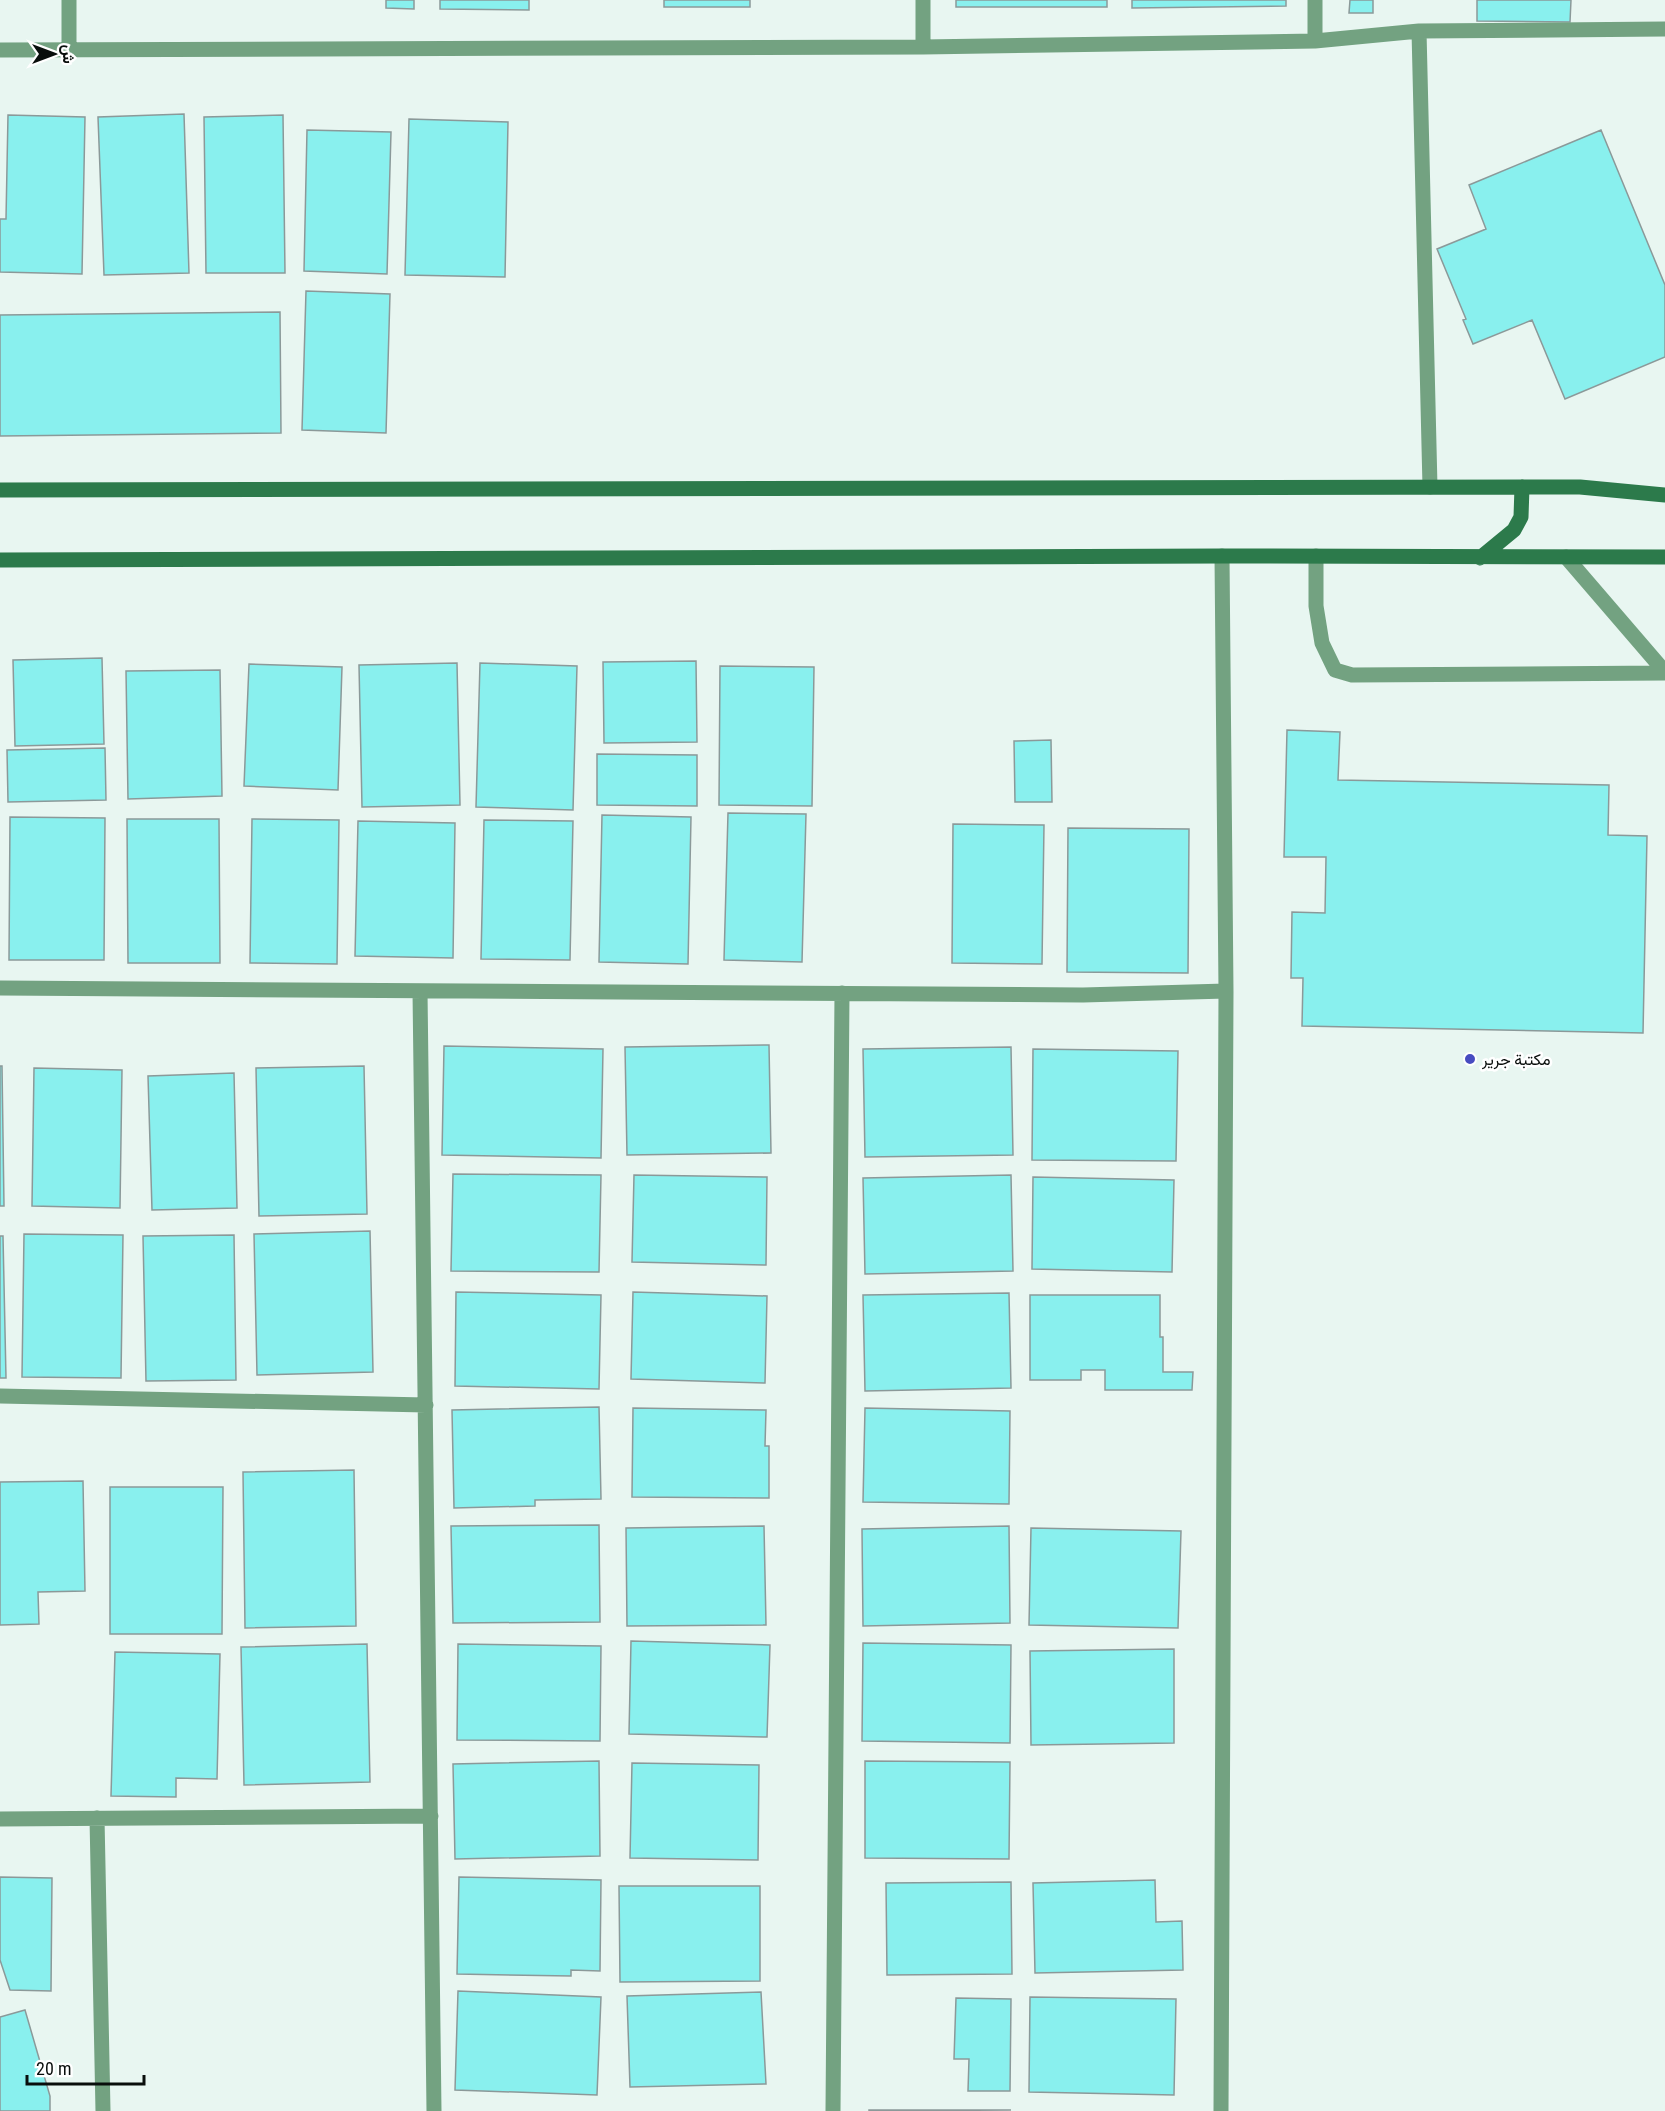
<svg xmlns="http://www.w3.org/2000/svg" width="1665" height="2111" viewBox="0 0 1665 2111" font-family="'Roboto Condensed',Vazirmatn,sans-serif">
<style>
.building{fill:#89f0ee;stroke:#8b9999;stroke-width:1.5}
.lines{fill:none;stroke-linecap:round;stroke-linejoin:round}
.lane{stroke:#73a281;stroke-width:15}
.street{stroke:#73a281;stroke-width:15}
.secondary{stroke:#2c7a4b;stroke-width:15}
.poi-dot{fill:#474bc0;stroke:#fff;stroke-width:2}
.labels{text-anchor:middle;stroke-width:5;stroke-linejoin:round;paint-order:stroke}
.poi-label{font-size:16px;fill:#090e0c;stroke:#fff;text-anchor:start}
</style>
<rect width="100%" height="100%" fill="#e8f6f1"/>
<path class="building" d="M386,0h28v9l-28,-1z
M440,0h89v10l-89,-1z
M664,0h86v7h-86z
M956,0h151v7h-151z
M1132,0h154v6l-154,2z
M1350,0h23v13h-24z
M1477,0h94l-1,22 -93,-1z
M184,114l5,159 -85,2 -6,-158z
M8,115l77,2 -3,157 -82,-2v-53h6z
M283,115l2,158h-79l-2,-156z
M409,119l99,3 -3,155 -100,-2z
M307,130l84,2 -4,142 -83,-3z
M1601,130l64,155v72l-100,42 -33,-79 -59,24 -10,-24 3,-1 -29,-70 49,-20 -17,-44z
M306,291l84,3 -4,139 -84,-3z
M280,312l1,121 -281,3v-121z
M102,658l2,86 -89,2 -2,-86z
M696,661l1,81 -93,1 -1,-81z
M457,663l3,142 -98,2 -3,-142z
M480,663l97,3 -4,144 -97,-3z
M249,664l93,3 -4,123 -94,-4z
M720,666l94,1 -2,139 -93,-1z
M220,670l2,126 -94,3 -2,-128z
M1287,730l53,2 -2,48 271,5 -1,50 39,1 -4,197 -341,-7 1,-48h-12l1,-66 33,1 1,-56h-42z
M1051,740l1,62h-37l-1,-61z
M105,748l1,52 -98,2 -1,-52z
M597,754l100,1v51l-100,-1z
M728,813l78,1 -4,148 -78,-2z
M602,815l89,2 -3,147 -89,-2z
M10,817l95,1 -1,142h-95z
M127,819h92l1,144h-92z
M252,819l87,1 -2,144 -87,-1z
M484,820l89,1 -3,139 -89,-1z
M358,821l97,2 -2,135 -98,-2z
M953,824l91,1 -2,139 -90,-1z
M1068,828l121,1 -1,144 -121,-1z
M769,1045l2,108 -144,2 -2,-108z
M444,1046l159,3 -2,109 -159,-3z
M1011,1047l2,108 -148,2 -2,-108z
M1033,1049l145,2 -2,110 -144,-1z
M0,1066h2l2,140h-4z
M364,1066l3,148 -108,2 -3,-148z
M34,1068l88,2 -2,138 -88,-2z
M234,1073l3,135 -85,2 -4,-134z
M453,1174l148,1 -2,97 -148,-1z
M634,1175l133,2 -1,88 -134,-3z
M1011,1175l2,96 -148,3 -2,-96z
M1033,1177l141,3 -2,92 -140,-3z
M370,1231l3,141 -116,3 -3,-141z
M24,1234l99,1 -2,143 -99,-1z
M234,1235l2,145 -90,1 -3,-145z
M0,1236h3l3,142h-6z
M456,1292l145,3 -2,94 -144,-3z
M633,1292l134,4 -2,87 -134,-4z
M1009,1293l2,95 -146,3 -2,-96z
M1030,1295h130v42h3v35h30l-1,18h-87v-20h-24v10h-51z
M599,1407l2,92 -66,1v6l-81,2 -2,-98z
M633,1408l133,2 -1,36h4v52l-137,-1z
M865,1408l145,3 -1,93 -146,-2z
M354,1470l2,156 -111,2 -2,-156z
M83,1481l2,110 -47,1 1,32 -39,1v-143z
M110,1487h113l-1,147h-112z
M599,1525l1,97 -147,1 -2,-97z
M764,1526l2,99 -139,1 -1,-98z
M1009,1526l1,97 -147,3 -1,-97z
M1031,1528l150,3 -3,97 -149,-3z
M631,1641l139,4 -3,92 -138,-3z
M863,1643l148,2 -1,98 -148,-2z
M367,1644l3,138 -126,3 -3,-138z
M458,1644l143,2 -1,95 -143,-1z
M1174,1649v94l-143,2 -1,-94z
M115,1652l105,2 -3,125 -41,-1v19l-65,-1z
M599,1761l1,95 -145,3 -2,-95z
M865,1761l145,1 -1,97 -144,-1z
M632,1763l127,2 -1,95 -128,-2z
M0,1877l52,1 -1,113 -41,-1 -10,-30z
M459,1877l142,3 -1,91 -29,-1v6l-114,-2z
M1155,1880l1,42 26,-1 1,49 -148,3 -2,-90z
M1011,1882l1,92 -125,1 -1,-92z
M619,1886h141v95l-140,1z
M458,1991l143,6 -4,98 -142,-5z
M761,1992l5,92 -136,3 -3,-91z
M1030,1997l146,2 -2,96 -145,-3z
M956,1998l55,1 -1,92h-42l1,-32h-15z
M25,2010l25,86v15h-50v-94z
M869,2110h142l-142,1z"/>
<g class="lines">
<path class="lane" d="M1316,556v50l6,37 13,27 17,5 313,-2
M1566,557l99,115"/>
<path class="street" d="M69,0v49
M923,0v47
M1419,31l11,456
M1315,41v-41
M0,50l923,-3 392,-6 104,-10 246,-2
M0,988l1083,7 143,-4
M420,991l14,1120
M0,1396l426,9
M97,1818l6,293
M0,1819l431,-3
M833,2111l9,-1118
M1221,2111l5,-1120 -4,-435"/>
<path class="secondary" d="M0,490l1580,-3 85,8
M1480,558l34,-28 7,-13 1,-30
M0,560l1222,-4 443,1"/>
</g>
<circle class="poi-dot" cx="1470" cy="1059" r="6"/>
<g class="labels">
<g class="poi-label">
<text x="1482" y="1065">مكتبة جرير</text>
</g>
</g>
<g transform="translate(54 54) rotate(90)" stroke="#ffffff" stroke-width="4.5" paint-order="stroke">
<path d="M0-4.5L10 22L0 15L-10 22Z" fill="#090e0c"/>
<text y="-9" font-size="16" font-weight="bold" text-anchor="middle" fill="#090e0c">ش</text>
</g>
<path d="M27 2075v9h117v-9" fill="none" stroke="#090e0c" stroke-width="3"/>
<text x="36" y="2075" font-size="18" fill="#090e0c" stroke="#ffffff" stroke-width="4.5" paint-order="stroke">20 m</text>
</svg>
